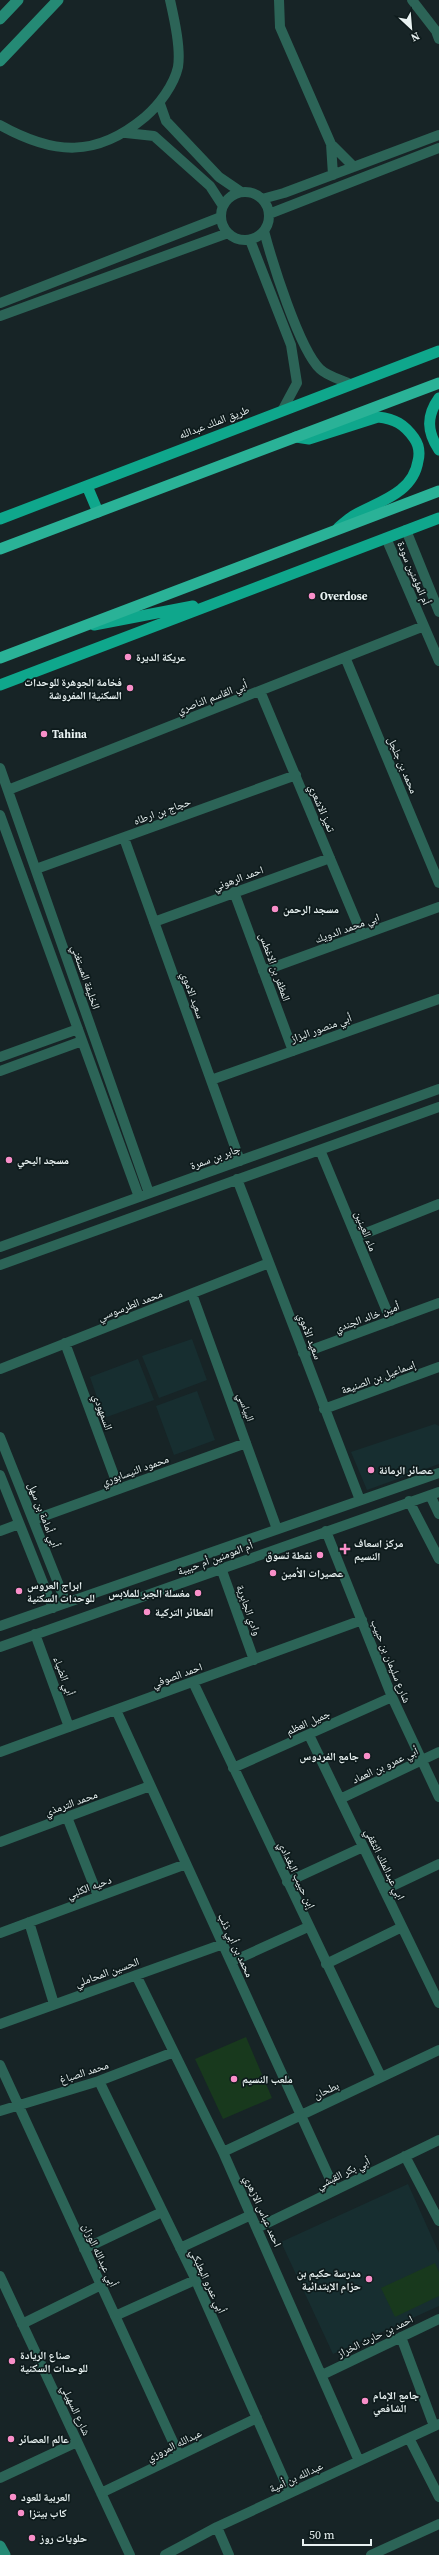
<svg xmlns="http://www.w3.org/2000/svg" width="439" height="2555" viewBox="0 0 439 2555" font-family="'Source Serif 4','Noto Naskh Arabic',serif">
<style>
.built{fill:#172e30}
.green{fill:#18391d}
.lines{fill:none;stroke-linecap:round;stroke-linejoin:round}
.minor{stroke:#2c6457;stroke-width:10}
.secondary{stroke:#258a75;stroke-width:11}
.primary{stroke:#0fa78c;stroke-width:11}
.trunk{stroke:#2ab297;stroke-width:11}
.poi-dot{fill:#f98fc9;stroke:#0e1b1c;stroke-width:1.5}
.labels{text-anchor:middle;stroke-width:3.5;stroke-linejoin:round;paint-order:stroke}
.street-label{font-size:11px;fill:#e9f2f2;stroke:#0e1b1c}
.poi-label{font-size:11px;font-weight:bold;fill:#e9f2f2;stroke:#0e1b1c;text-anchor:start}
</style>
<rect width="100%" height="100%" fill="#172426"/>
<path class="built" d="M192,1339l15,41 -48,18 -17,-42z
M138,1359l16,41 -50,18 -14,-41z
M197,1391l18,49 -41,15 -18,-49z
M435,1424l4,2v38l-72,26 -16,-38z
M408,2184l31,69v53l-106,48 -52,-112z"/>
<path class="green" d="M246,2037l26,61 -49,21 -28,-60z
M435,2263l4,9v24l-44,21 -14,-29z"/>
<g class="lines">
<path class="minor" d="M279,0l1,27 51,117 2,31
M412,0l24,31 3,8
M160,104l6,17 53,56 22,15
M0,125c54,30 96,33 145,-8 14,-12 29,-32 33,-50 3,-19 -4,-49 -8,-67
M126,133l28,3 56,50 13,20
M331,144l23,23
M221 216a24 24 0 1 1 48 0a24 24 0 1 1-48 0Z
M262,199l22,-6 155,-58
M269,214l170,-66
M264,231c8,30 35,118 56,138 7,7 22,11 30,15
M250,240l41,105 6,38 -14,26
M0,303l221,-86
M0,316l228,-83
M406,530l33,82
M386,538l53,123
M345,657l94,226
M260,691l102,244
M0,768l149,425
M8,790l416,-164
M0,815l139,382
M124,838l116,323
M36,869l260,-94
M234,892l59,159
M154,922l176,-64
M263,971l176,-64
M0,1057l78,-28
M0,1071l82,-30
M211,1080l228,-81
M320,1150l71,171
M237,1179l123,321
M356,1237l83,-33
M0,1247l439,-158
M0,1265l439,-158
M192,1294l85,235
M65,1343l54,146
M303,1353l136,-50
M0,1369l269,-106
M324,1409l115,-42
M0,1437l66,166
M0,1475l53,133
M430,1495l9,19
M409,1501l30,58
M33,1520l213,-77
M0,1531l19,-7
M326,1531l66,166 47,100
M221,1568l33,92
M0,1626l439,-153
M35,1634l34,93
M0,1647l439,-155
M193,1682l188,395
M116,1710l219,480
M309,1735l130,268
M0,1752l362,-132
M233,1768l159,-71
M340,1799l99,-47
M67,1817l31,79
M0,1842l150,-56
M287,1882l76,-35
M384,1890l55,-26
M29,1922l25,82
M0,1933l186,-69
M231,1962l77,-35
M326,1964l76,-37
M136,1975l87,177 136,309
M0,2024l223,-80
M0,2065l179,390
M99,2081l94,193 97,219
M0,2111l99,-30 75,-29
M223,2152l216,-102
M405,2156l34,65
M257,2228l182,-88
M180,2248l71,-33
M84,2249l78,-37
M0,2276l130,279
M115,2316l80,-36
M22,2324l79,-39
M401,2337l33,89
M322,2375l117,-56
M409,2438l30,59
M0,2478l77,-36
M101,2493l156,-75
M217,2527l12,28
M165,2555l52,-28 222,-103
M371,2555l68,-31"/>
<path class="secondary" d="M0,19l18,-19
M0,61l58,-61
M0,2546l5,9"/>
<path class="primary" d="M439,398c-13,18 -12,34 0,52
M296,437l13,2 69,-22c17,2 26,7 36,21 5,7 6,15 4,23 -5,33 -41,41 -65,55 -5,3 -10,8 -15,12
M87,486l11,26
M0,519l439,-168
M94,625l99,-19
M0,685l439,-167"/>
<path class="trunk" d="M0,549l439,-166
M0,658l439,-167"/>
</g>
<g class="poi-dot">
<circle cx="312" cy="596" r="4"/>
<circle cx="128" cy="657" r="4"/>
<circle cx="130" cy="688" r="4"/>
<circle cx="44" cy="734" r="4"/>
<circle cx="275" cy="909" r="4"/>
<circle cx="9" cy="1160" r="4"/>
<circle cx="371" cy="1470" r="4"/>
<path d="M343 1543h4v4h4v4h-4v4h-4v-4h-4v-4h4z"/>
<circle cx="320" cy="1555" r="4"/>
<circle cx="273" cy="1573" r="4"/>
<circle cx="19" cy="1591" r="4"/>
<circle cx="198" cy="1593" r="4"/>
<circle cx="147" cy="1612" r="4"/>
<circle cx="367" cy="1756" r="4"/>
<circle cx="234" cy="2079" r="4"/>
<circle cx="369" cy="2279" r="4"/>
<circle cx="12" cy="2361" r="4"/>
<circle cx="365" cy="2401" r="4"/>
<circle cx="11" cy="2439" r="4"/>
<circle cx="13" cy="2497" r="4"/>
<circle cx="21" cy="2513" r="4"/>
<circle cx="32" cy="2538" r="4"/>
</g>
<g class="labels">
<g class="street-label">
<text transform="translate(214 422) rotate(-21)" y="4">طريق الملك عبدالله</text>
<text transform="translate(414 573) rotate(67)" y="4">أم المؤمنين سودة</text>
<text transform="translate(212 697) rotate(-21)" y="4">أبي القاسم الناصري</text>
<text transform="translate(403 765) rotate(67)" y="4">محمد بن جلجل</text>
<text transform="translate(322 808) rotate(67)" y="4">تميز الاشعري</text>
<text transform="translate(162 811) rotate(-20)" y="4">حجاج بن ارطاه</text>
<text transform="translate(238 878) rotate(-20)" y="4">احمد الرهوني</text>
<text transform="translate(347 928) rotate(-20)" y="4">ابي محمد الدويك</text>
<text transform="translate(275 967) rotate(70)" y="4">المظفر بن الاغطس</text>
<text transform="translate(86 977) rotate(71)" y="4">الخليفة المستغني</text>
<text transform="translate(193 995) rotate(70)" y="4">سعيد الاموي</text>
<text transform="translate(321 1028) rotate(-20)" y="4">أبي منصور البزاز</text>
<text transform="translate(215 1157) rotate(-20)" y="4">جابر بن سمرة</text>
<text transform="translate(366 1231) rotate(68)" y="4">ماء العينين</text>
<text transform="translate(130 1305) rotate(-21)" y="4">محمد الطرسوسي</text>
<text transform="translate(367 1317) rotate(-20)" y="4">أمين خالد الجندي</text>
<text transform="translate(310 1336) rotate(69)" y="4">سعيد الأموي</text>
<text transform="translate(378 1377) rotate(-20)" y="4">إسماعيل بن الصنيعة</text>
<text transform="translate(246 1407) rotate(70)" y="4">البياسي</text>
<text transform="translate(103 1412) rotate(70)" y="4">السمهودي</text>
<text transform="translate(135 1470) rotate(-20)" y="4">محمود النيسابوري</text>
<text transform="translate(44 1515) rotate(69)" y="4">أبي أمامة بن سهل</text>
<text transform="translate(215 1558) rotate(-20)" y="4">أم المومنين أم حبيبة</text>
<text transform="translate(249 1610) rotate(70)" y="4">وادي الجابرية</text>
<text transform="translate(391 1661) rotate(68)" y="4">شارع سليمان بن حبيب</text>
<text transform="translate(177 1675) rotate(-20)" y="4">احمد الصوفي</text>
<text transform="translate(64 1676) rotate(70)" y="4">أبي الضياء</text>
<text transform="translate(308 1722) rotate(-24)" y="4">جميل العظم</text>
<text transform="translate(385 1765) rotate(-25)" y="4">أبي عمرو بن العماد</text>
<text transform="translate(71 1803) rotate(-20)" y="4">محمد الترمذي</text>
<text transform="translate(385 1864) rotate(64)" y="4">ابي عبدالملك الثقفي</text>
<text transform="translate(297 1875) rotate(65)" y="4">إبن حبيب البغدادي</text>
<text transform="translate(89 1887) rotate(-20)" y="4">دحيه الكلبي</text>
<text transform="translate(236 1945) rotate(65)" y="4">محمد بن أبي ذئب</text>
<text transform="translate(107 1972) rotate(-20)" y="4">الحسين المحاملي</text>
<text transform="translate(84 2072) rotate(-18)" y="4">محمد الصباغ</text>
<text transform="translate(326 2090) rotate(-25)" y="4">بطحان</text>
<text transform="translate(343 2173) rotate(-26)" y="4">أبي بكر القبشي</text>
<text transform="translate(263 2211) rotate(66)" y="4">احمد عباس الازهري</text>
<text transform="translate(100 2255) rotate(65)" y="4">أبي عبدالله الوزان</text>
<text transform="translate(208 2281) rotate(65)" y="4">أبي عمرو البعلبكي</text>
<text transform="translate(375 2336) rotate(-26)" y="4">احمد بن حارث الخراز</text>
<text transform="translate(76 2410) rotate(65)" y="4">شارع السهيلي</text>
<text transform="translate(174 2445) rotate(-26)" y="4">عبدالله المروزي</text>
<text transform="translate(296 2477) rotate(-25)" y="4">عبدالله بن أمية</text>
</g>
<g class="poi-label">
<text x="320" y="600">Overdose</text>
<text x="136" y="661">عريكة الديرة</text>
<text x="122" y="686" text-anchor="end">فخامة الجوهرة للوحدات<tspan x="122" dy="13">السكنيةا المفروشة</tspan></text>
<text x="52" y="738">Tahina</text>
<text x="283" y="913">مسجد الرحمن</text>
<text x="17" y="1164">مسجد اليحي</text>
<text x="379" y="1474">عصائر الرمانة</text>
<text x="354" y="1547">مركز اسعاف<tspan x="354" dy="13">النسيم</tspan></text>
<text x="312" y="1559" text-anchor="end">نقطة تسوق</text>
<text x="281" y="1577">عصيرات الأمين</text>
<text x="27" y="1589">ابراج العروس<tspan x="27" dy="13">للوحدات السكنية</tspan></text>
<text x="190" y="1597" text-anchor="end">مغسلة الجبر للملابس</text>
<text x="155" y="1616">الفطائر التركية</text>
<text x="359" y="1760" text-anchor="end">جامع الفردوس</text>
<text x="242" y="2083">ملعب النسيم</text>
<text x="361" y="2277" text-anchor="end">مدرسة حكيم بن<tspan x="361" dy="13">حزام الإبتدائية</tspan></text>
<text x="20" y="2359">صناع الريادة<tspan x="20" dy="13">للوحدات السكنية</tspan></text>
<text x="373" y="2399">جامع الإمام<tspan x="373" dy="13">الشافعي</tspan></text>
<text x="19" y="2443">عالم العصائر</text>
<text x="21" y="2501">العربية للعود</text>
<text x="29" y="2517">كاب بيتزا</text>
<text x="40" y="2542">حلويات روز</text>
</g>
</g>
<g transform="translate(411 28) rotate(154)" stroke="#0e1b1c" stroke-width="3" paint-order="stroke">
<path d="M0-3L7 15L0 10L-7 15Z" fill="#e9f2f2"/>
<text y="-6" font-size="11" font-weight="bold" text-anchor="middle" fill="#e9f2f2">N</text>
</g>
<path d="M303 2539v6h68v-6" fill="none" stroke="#e9f2f2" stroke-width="2"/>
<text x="309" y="2539" font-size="12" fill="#e9f2f2" stroke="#0e1b1c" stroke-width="3" paint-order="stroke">50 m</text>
</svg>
